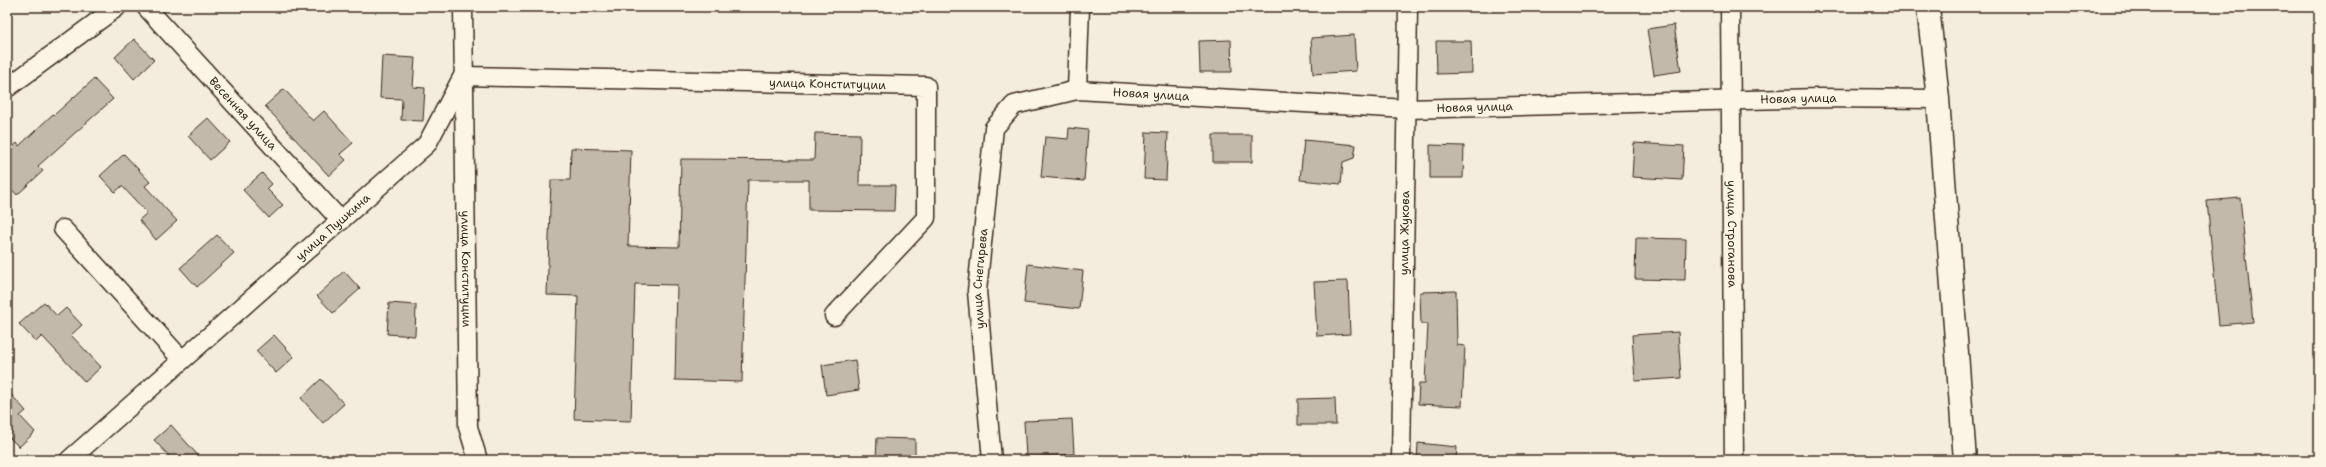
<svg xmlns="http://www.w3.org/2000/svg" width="2326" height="467" viewBox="0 0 2326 467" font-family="'Shantell Sans',sans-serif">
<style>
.building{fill:#c3b9aa;stroke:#3b2a1e}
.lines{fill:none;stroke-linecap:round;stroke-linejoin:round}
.minor-casing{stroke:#3b2a1e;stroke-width:21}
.major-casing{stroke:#3b2a1e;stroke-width:25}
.minor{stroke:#fcf5e5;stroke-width:18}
.major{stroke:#fcf5e5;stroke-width:22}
.labels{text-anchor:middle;stroke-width:3;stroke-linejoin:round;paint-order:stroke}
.street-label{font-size:12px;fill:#3b2a1e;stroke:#fcf5e5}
</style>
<rect width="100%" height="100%" fill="#f4eddd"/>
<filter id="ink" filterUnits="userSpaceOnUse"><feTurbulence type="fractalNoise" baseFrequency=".025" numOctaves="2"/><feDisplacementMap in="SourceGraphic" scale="8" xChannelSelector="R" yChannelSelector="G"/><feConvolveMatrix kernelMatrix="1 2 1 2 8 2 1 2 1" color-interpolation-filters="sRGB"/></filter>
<g filter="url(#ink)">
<path class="building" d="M1674,25l7,46 -27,4 -7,-46z
M1354,35l2,36 -43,3 -2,-36z
M134,39l20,21 -20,19 -19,-22z
M1231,40l1,32h-32l-1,-31z
M1436,41h35l1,32 -35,1z
M382,56l33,2 -2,29 12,1 -2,33 -22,-1 1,-21 -22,-1z
M94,79l19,20 -75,67 5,5 -26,24 -10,-11v-32l10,-9 2,3 34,-32 1,1z
M284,89l29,32 11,-10 29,32 -13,11 6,6 -17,16 -64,-70z
M208,118l22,24 -20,18 -22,-24z
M1069,128l19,2 -4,51 -43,-4 4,-40 23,2z
M1146,132l22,1 -2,47 -22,-1z
M815,133l45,1 -1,51h36l-1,26 -85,-1v-30h-61l-6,202 -67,-2 2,-95 -42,-1 -4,137 -57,-2 4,-123 -31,-1 4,-115h19l1,-32 60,2 -3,96 51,1 2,-88 133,1z
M1213,135h39v27h-39z
M1304,140l52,5 -2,13 -11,4 -2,22 -41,-4z
M1634,143l50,3 -2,34 -50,-3z
M1430,145l34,1 -1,32h-33z
M124,154l26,28 -5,4 32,35 -21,19 -17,-20 8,-7 -25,-27 -7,6 -15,-16z
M262,173l10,11 -5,5 16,16 -14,13 -26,-28z
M2240,198l13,124 -34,3 -12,-124z
M217,235l17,18 -37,34 -17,-19z
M1636,238l50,1 -1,41 -50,-1z
M1028,264l55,7 -4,38 -55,-6z
M344,271l16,18 -27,24 -16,-17z
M1348,281l2,53 -33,2 -3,-54z
M1456,291l1,54 8,1 -3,60 -44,-2 1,-21h6l3,-59h-7l-1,-32z
M44,302l13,14 9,-8 16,17 -11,10 30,32 -16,15 -43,-46 -6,6 -17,-18z
M389,303l27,2 -1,31 -28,-2z
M1678,332l3,46 -46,3 -3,-46z
M274,335l20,22 -18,16 -20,-22z
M855,360l4,30 -33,5 -4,-30z
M321,379l23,25 -21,19 -22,-25z
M7,390l19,21 -6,5 15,16 -16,15 -12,-12z
M1335,398l1,27h-38v-26z
M1072,419l2,35 -48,3 -2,-36z
M171,425l31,35h-29l-19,-20z
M877,438l38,1v21h-39z
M1418,443l39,4 -1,13h-39z"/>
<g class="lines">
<defs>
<g id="minor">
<path id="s1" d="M146,7l195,214"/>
<path id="s2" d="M463,7l5,420 10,33"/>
<path id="s3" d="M1730,7l4,453"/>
<path d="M7,88l110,-81"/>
<path d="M1077,90l3,-83"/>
<path d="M63,229l119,131"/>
<path id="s4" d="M69,460l358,-316 36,-68 463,10v132l-92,98"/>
<path id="s5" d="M992,460l-15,-169 17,-163 20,-23 63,-15 330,19 411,-11 120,1"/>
<path id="s6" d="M1401,460l7,-453"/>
</g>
<path id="major" d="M1928,7l10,92 27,361"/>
</defs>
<use href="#minor" class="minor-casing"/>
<use href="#major" class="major-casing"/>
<use href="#minor" class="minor"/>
<use href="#major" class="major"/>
</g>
</g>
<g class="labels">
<g class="street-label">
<text dy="4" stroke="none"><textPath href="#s4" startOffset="919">улица Конституции</textPath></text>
<text dy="4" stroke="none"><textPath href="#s5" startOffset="503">Новая улица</textPath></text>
<text dy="4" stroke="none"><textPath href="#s5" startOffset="1151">Новая улица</textPath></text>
<text dy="4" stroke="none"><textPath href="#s5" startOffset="827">Новая улица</textPath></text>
<text dy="4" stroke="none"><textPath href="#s1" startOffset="144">Весенняя улица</textPath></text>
<text dy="4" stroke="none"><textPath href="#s4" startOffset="352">улица Пушкина</textPath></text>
<text dy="4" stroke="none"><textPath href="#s6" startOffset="227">улица Жукова</textPath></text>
<text dy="4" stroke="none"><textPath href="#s3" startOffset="227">улица Строганова</textPath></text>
<text dy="4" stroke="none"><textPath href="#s2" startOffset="262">улица Конституции</textPath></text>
<text dy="4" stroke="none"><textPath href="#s5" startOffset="182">улица Снегирева</textPath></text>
</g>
</g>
<rect width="2326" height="467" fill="none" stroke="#fcf5e5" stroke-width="24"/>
<rect x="12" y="12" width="2302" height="443" fill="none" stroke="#3b2a1e" stroke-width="1.5" filter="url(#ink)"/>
</svg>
